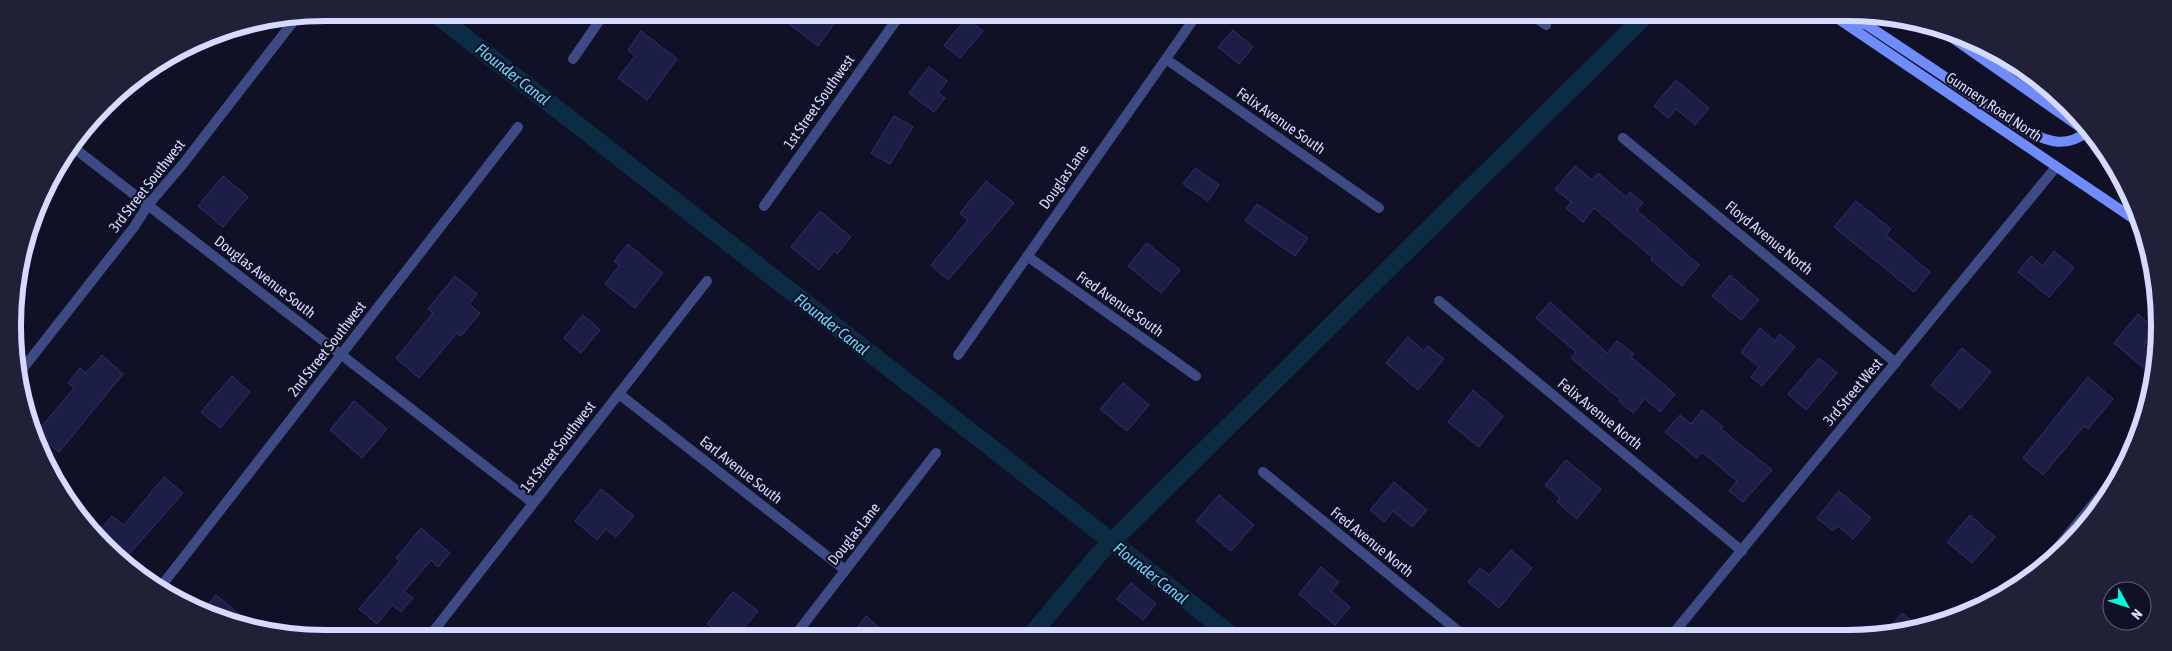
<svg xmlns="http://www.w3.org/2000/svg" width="2172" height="651" viewBox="0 0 2172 651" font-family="'Asap Condensed',sans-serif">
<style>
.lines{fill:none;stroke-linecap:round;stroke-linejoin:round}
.canal{stroke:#0c2c43;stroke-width:18}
.building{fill:#1d1e46;stroke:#2f3171}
.minor{stroke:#3d4a83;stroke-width:10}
.secondary{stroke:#708cfa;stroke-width:10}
.labels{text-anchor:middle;stroke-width:4.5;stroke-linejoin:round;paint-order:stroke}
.street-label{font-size:15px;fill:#d6dafe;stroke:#101126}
.water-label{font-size:16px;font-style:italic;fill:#68d7fa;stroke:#101126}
.rim{fill:none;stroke:#d6dafe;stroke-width:6}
</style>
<rect width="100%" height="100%" fill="#101126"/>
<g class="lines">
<path class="canal" d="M434,13l796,621
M1032,634l67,-80 544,-536"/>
</g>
<path class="building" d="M776,14h65l-23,32z
M967,18l16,13 -23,27 -16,-13z
M1233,30l20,17 -14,17 -21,-17z
M641,31l36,28 -30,41 -29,-22 17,-22 -7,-6z
M929,67l18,14 -9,12 7,5 -11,14 -25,-19z
M1676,80l33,28 -14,17 -19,-16 -8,9 -14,-12z
M894,116l19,11 -23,37 -19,-11z
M1575,166l17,14 6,-7 28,24 4,-5 13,11 -6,7 62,55 -17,21 -31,-26 2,-2 -59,-50 -11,14 -17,-14 5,-6 -16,-13z
M1195,168l24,17 -11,16 -25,-17z
M223,176l25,21 -25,30 -25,-21z
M986,181l28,22 -66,77 -17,-15 37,-45 -8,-7z
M1856,201l35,28 -5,6 44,37 -16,20 -80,-65z
M1257,204l51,34 -13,18 -50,-35z
M820,211l31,26 -14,17 -3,-3 -15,19 -28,-23z
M1147,243l33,27 -19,23 -33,-27z
M628,244l35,29 -28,35 -30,-24 14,-18 -5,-5z
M2054,251l20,17 -25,29 -31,-25 13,-16 12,10z
M1730,275l29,25 -18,20 -29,-24z
M455,276l22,18 -8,10 11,9 -19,23 -4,-3 -38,45 -23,-20 37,-45 -5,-4z
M1550,302l57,51 10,-12 17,13 -3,3 44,37 -15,18 -15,-13 -12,14 -14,-12 2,-1 -50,-42 5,-6 -40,-34z
M2138,314l15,13v7l-9,11 9,7v7l-8,10 -31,-26z
M583,315l17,15 -19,23 -17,-15z
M1760,328l15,13 5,-7 15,13 -33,39 -11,-9 8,-10 -18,-15z
M1408,337l16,14 4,-5 16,13 -26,31 -32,-27z
M1962,348l29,24 -31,37 -29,-24z
M102,355l21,19 -64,78 -23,-19 38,-45 -6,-5 12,-15 6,5z
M1819,358l18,15 -31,37 -18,-16z
M232,376l18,16 -30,36 -19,-16z
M2088,377l25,22 -25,30 -4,-3 -41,49 -20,-17z
M1123,383l26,22 -22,26 -27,-22z
M1473,390l30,26 -24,31 -31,-25z
M354,401l33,28 -25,29 -32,-28z
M1702,410l21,17 -2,2 51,41 -29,32 -14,-11 8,-10 -35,-29 -5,6 -32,-26 15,-17 11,9z
M1566,460l35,29 -24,30 -20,-17 3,-4 -15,-13z
M164,477l19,16 -58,66 -27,-27 14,-16 12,9z
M1394,482l33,28 -15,17 -19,-16 -9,11 -14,-12z
M601,489l33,27 -18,21 -10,-8 -9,11 -22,-19z
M1839,491l32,27 -18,21 -15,-13 -5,5 -16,-13z
M1219,495l35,30 -23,26 -35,-30z
M1970,515l25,22 -23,26 -25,-21z
M421,528l29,25 -12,14 -7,-7 -27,32 9,6 -12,14 -9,-7 -15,19 -18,-15 41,-48 -4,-3z
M1511,550l21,18 -33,40 -31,-26 12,-14 9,7z
M1321,567l18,15 -8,9 19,16 -15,18 -36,-31z
M1131,583l25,21 -13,16 -26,-21z
M733,592l25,19 -18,22h-19l-14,-9z
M216,595l34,28 -2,3 -43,-18z
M1902,613l17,14 -37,9z
M866,616l21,18h-35z"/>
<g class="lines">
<path class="minor" d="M1535,17l11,8
M573,59l31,-45
M1166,59l213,149
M1623,138l273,225
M74,148l459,355
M764,206l136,-191
M1027,256l169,120
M1439,301l303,250
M958,355l238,-339
M21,371l113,-144 14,-22 35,-41 113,-146
M619,394l226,176
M1263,472l200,163
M2040,569l82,-100
M159,589l359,-462
M432,633l275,-352
M796,634l140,-181
M1672,635l384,-468"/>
<path class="secondary" d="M1837,18l297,201
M1841,19l26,6 161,107c21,10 38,16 59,0
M1951,37l136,95"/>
</g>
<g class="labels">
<g class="street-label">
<text transform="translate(819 102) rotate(-55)" y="5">1st Street Southwest</text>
<text transform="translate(1994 107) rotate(34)" y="5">Gunnery Road North</text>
<text transform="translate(1281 121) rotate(35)" y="5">Felix Avenue South</text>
<text transform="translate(1064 177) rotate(-55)" y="5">Douglas Lane</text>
<text transform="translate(147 186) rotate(-52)" y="5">3rd Street Southwest</text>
<text transform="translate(1769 238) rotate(39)" y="5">Floyd Avenue North</text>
<text transform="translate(265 277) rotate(38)" y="5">Douglas Avenue South</text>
<text transform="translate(1120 304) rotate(35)" y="5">Fred Avenue South</text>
<text transform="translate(327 349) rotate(-52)" y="5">2nd Street Southwest</text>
<text transform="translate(1853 392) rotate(-50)" y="5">3rd Street West</text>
<text transform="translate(1600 414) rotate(39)" y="5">Felix Avenue North</text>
<text transform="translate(558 447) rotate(-52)" y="5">1st Street Southwest</text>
<text transform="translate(741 470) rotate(38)" y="5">Earl Avenue South</text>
<text transform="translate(854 534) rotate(-52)" y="5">Douglas Lane</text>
<text transform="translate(1372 542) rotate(39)" y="5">Fred Avenue North</text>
</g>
<g class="water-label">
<text transform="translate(513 74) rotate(38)" y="6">Flounder Canal</text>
<text transform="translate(832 324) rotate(38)" y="6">Flounder Canal</text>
<text transform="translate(1151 573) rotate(38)" y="6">Flounder Canal</text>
</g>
</g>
<path d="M0 0H2172V651H0ZM325 21H1847A304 304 0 0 1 2151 325V326A304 304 0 0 1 1847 630H325A304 304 0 0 1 21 326V325A304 304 0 0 1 325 21Z" fill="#202137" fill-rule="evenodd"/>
<path class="rim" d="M325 21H1847A304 304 0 0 1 2151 325V326A304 304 0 0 1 1847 630H325A304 304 0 0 1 21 326V325A304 304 0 0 1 325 21Z"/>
<g transform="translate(2127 606) rotate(130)"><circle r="24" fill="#101126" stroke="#5f617c"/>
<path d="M0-4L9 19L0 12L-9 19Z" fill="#09f7d9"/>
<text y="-8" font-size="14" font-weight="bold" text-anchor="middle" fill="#d6dafe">N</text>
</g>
</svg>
